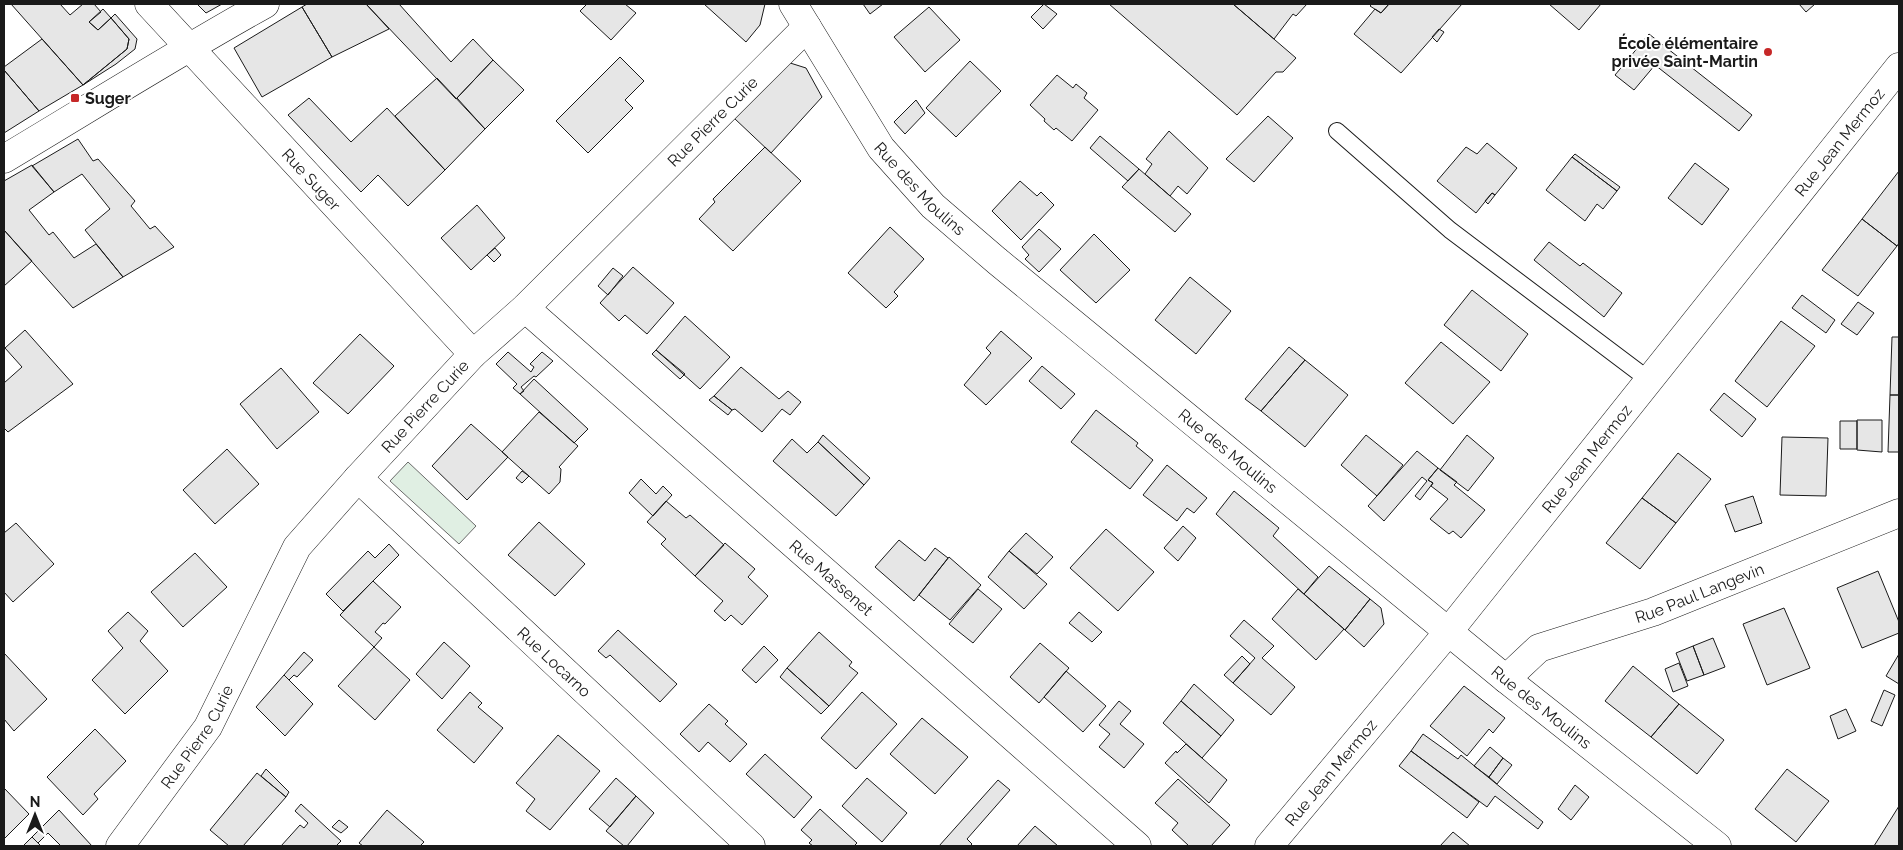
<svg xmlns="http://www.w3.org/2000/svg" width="1903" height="850" viewBox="0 0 1903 850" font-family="Raleway,sans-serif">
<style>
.green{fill:#e0efe3;stroke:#6a6a6a}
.building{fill:#e6e6e6;stroke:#1a1a1a}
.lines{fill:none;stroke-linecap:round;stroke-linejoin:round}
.lane-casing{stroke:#1a1a1a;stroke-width:18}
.street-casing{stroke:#1a1a1a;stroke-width:29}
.secondary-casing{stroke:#1a1a1a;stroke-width:29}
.lane{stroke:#fff;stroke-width:16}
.street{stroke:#fff;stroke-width:28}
.secondary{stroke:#fff;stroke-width:28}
.poi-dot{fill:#c62828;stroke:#fff;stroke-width:2}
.labels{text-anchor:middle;stroke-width:4;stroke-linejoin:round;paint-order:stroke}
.poi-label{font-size:16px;font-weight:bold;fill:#1a1a1a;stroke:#fff;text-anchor:end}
.street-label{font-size:16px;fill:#1a1a1a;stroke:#fff}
</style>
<rect width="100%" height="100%" fill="#fff"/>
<path class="green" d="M408,462l68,64 -17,18 -69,-63z"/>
<path class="building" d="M11,4h49l10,11 13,-11h11l7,8 -12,10 9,8 13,-12 18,21 -2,10 -44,36z
M197,4h25l-16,9z
M307,4h59l23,25 -57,28 -30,-50z
M366,4h33l52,58 22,-23 20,21 -37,39z
M587,4h38l11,9 -25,27 -31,-29z
M704,4h61l-5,21 -14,17z
M863,4h20l-13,10z
M1044,4l13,10 -14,15 -12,-12z
M1109,4h124l63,54 -13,14h-7l-39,43z
M1233,4h74l-11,12 -3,-2 -19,25z
M1372,4h17l-8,9 -11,-7z
M1389,4h73l-61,69 -47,-39 21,-25 6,4z
M1549,4h52l-22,26z
M1799,4h16l-9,8z
M302,7l30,50 -70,40 -28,-49z
M929,7l31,33 -35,32 -31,-35z
M103,9l8,9 -13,12 -9,-8z
M115,14l22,25 -2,10 -19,15 -33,21 44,-36 2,-10 -18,-21z
M1439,29l5,3 -7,10 -5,-5z
M1649,34l103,81 -13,16 -84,-66 -21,25 -19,-15z
M42,39l41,46 -44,26 -35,-41v-3z
M620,57l24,24 -19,19 8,8 -45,45 -32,-32z
M493,60l31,30 -39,39 -28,-31z
M970,61l31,30 -45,46 -30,-29z
M787,62l19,6 16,29 -51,56 -37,-35z
M4,70l35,41 -35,22z
M1057,75l16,13 3,-4 11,9 -3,5 14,12 -26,31 -16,-13 -2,2 -10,-9 1,-2 -15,-14z
M437,78l48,51 -40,41 -50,-54z
M309,98l42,44 36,-34 58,62 -37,36 -30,-31 -17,17 -73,-77z
M916,100l9,13 -20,21 -11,-12z
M1268,116l25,22 -39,44 -28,-23z
M1169,131l39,37 -21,26 -9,-8 -8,10 -25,-22 7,-10 -6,-5z
M1100,136l39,33 -11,12 -38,-33z
M78,139l15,22 5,-2 37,42 -4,5 19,23 5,-3 19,21 -51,30 -38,-47 25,-21 -28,-35 -28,18 -22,-26z
M1487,143l30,25 -22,27 -3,-2 -16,20 -39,-32 29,-34 11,7z
M765,147l36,34 -68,70 -34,-32 16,-17 -2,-3z
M1575,154l45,33 -3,4 -45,-34z
M1572,157l45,34 -14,18 -6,-5 -12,17 -39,-31z
M1695,163l34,26 -27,36 -34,-27z
M32,165l22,27 -25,18 20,25 4,-3 21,26 22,-14 27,33 -50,31 -69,-78v-49z
M1139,169l52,45 -16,18 -53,-45z
M1899,171v72l-2,3 -35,-27z
M1020,181l17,15 4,-4 13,13 -33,35 -29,-29z
M1492,193l3,2 -7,9 -3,-3z
M477,205l28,33 -34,32 -30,-32z
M1862,219l35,27 -39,50 -36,-26z
M890,227l34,32 -30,33 4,4 -12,12 -38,-35z
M1039,229l22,20 -22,23 -14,-13 4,-4 -7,-8z
M4,230l28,31 -28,25z
M1094,234l36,36 -34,33 -36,-33z
M1549,242l31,24 3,-3 39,30 -18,24 -70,-57z
M495,248l6,7 -7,7 -7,-7z
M633,267l41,36 -27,31 -22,-19 -6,6 -19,-18z
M613,268l10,8 -15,19 -10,-9z
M1190,277l41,34 -35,43 -41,-34z
M1472,290l56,44 -27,37 -57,-46z
M1802,295l33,25 -9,13 -34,-25z
M1858,302l16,11 -17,22 -16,-11z
M685,316l45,41 -30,32 -44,-39z
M1781,321l34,25 -48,61 -32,-26z
M25,330l48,54 -65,48 -4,-4v-45l18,-16 -17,-19z
M1001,331l31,27 -46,47 -22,-20 27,-32 -5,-5z
M360,334l34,32 -46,48 -35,-31z
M1892,337h7v58h-9z
M1441,342l49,40 -37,42 -48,-41z
M1289,347l16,13 -44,51 -16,-12z
M656,350l29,24 -5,5 -28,-25z
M508,352l23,20 3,-5 -4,-3 12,-12 11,9 -17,16 -2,-1 -13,11 3,4 -4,3 -7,-6 4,-4 -21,-20z
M1305,360l43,35 -43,52 -44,-36z
M1042,366l33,28 -14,15 -32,-28z
M741,367l38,32 9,-8 13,11 -11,13 -8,-6 -20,23 -27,-23 -3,1 -18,-14z
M281,368l38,44 -42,37 -37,-45z
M534,379l54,50 -14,14 -54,-49z
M1724,393l32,26 -14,18 -32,-27z
M1890,395h9v57h-11z
M714,396l18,14 -4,5 -19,-15z
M1096,410l42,33 -2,3 17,14 -23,29 -59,-47z
M539,412l39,34 -19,21 2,2 -1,13 -11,12 -47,-42z
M1857,420h25v32l-25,-2z
M1840,421h17v28h-17z
M471,424l37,33 -41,43 -35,-34z
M823,435l47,43 -6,7 -46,-43z
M1366,435l37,30 -26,31 -36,-31z
M1467,435l27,23 -26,33 -28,-21z
M1782,437l46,1 -2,58 -46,-1z
M792,439l15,14 11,-11 46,43 -28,31 -63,-55z
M227,449l32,35 -44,40 -32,-34z
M1417,451l21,17 -10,12 5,3 -13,17 -5,-4 12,-15 -5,-4 -38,44 -16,-15z
M1678,453l33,26 -35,44 -34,-25z
M1167,465l40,33 -13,15 -7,-5 -10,13 -34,-26z
M1438,468l19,14 -3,3 31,25 -24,28 -8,-7 -4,3 -19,-15 18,-20 -17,-13 2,-3 -5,-3z
M522,471l7,5 -7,7 -6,-5z
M641,479l15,15 7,-8 9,9 -19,21 -24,-23z
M1234,491l45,37 -6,8 45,41 -14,17 -88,-80z
M1753,496l9,27 -27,9 -10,-27z
M1642,498l34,25 -36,46 -34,-26z
M666,501l20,17 4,-3 34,30 -29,31 -34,-32 5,-5 -19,-17z
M539,522l46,42 -30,32 -47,-41z
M16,523l38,41 -41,38 -9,-10v-59z
M1183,526l13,12 -18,23 -14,-13z
M1106,529l48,43 -36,39 -48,-43z
M1026,533l27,24 -16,17 -28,-23z
M899,540l26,21 10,-13 13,10 -34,43 -39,-34z
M725,543l30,26 -7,8 20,19 -26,29 -11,-10 -6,6 -11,-10 9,-10 -28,-25z
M389,544l10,11 -56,56 -17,-17 42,-43 7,7z
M1009,551l38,33 -23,25 -36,-32z
M195,553l32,34 -44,40 -32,-35z
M949,557l32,28 -31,35 -31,-25z
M1329,566l41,33 -25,31 -41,-36z
M1878,571l21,51v11l-37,15 -25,-60z
M373,581l28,26 -16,17 -2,-1 -8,9 7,6 -8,9 -34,-32z
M978,589l24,20 -29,34 -24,-19z
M1298,589l46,40 -28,31 -44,-41z
M1370,599l11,9 3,16 -20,23 -19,-17z
M1784,608l26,60 -43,17 -24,-61z
M128,612l20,19 -8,10 28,30 -43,43 -33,-34 31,-32 -15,-17z
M1079,612l23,20 -10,10 -23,-19z
M1244,620l30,26 -12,12 33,29 -24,28 -38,-32 22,-25 -25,-22z
M618,630l59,54 -17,18 -50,-47 -4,3 -8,-7z
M819,632l33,30 -3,4 9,7 -29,33 -42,-38z
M1713,638l12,29 -21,8 -11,-29z
M444,642l26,24 -28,33 -26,-25z
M1040,643l29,25 -30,35 -29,-26z
M764,646l14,14 -22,23 -14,-13z
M1693,646l11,29 -17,6 -11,-28z
M374,647l36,33 -35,40 -37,-34z
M304,652l9,8 -16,17 -3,-2 -5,5 -5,-5z
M4,653l43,46 -33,32 -10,-12z
M1899,654v30l-13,-8z
M1242,656l8,8 -17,19 -9,-8z
M1679,663l9,23 -15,6 -8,-23z
M1633,666l46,38 -28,33 -46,-36z
M787,668l42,38 -8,8 -41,-37z
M1066,671l40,35 -23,26 -39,-35z
M284,675l29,29 -28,32 -29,-29z
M1194,684l40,36 -13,16 -40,-35z
M1464,686l41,32 -12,15 -4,-4 -22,27 -37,-30z
M1884,690l11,5 -13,31 -11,-5z
M470,692l12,11 -4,4 25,21 -29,35 -37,-33z
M862,692l35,32 -41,45 -35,-31z
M1119,701l12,10 -11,13 24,20 -20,24 -25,-21 11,-13 -11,-9z
M1181,701l40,35 -19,22 -39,-35z
M709,704l19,17 -3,3 22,20 -17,18 -22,-20 -9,10 -19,-18z
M1679,704l45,36 -27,34 -46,-37z
M1846,709l10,22 -18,8 -8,-23z
M922,718l46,39 -33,37 -45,-40z
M95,729l31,32 -32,33 4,5 -15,16 -36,-38z
M1423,734l35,25 3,-4 82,67 -5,7 -43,-33 -8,11 -76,-56z
M558,735l42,36 -50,59 -24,-19 9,-12 -19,-16z
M1186,744l41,36 -18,23 -44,-40 11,-12 1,2z
M1490,747l13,11 -14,19 -15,-11z
M1411,751l68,51 -12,16 -68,-52z
M765,754l47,43 -18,21 -48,-44z
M1503,758l9,7 -15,19 -8,-7z
M266,769l23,23 -3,5 -25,-21z
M1787,769l42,32 -33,41 -41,-33z
M257,773l29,24 -43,49h-14l-19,-16z
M616,778l20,18 -26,31 -21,-18z
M867,778l40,35 -25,29 -40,-36z
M1178,779l52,46 -19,21h-22l-17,-16 6,-7 -23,-20z
M998,780l12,10 -43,49 5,5 -2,2h-31z
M1575,785l14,12 -18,23 -13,-11z
M4,788l25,26 -25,25z
M636,796l18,17 -27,33h-3l-18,-15z
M301,804l40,37 -5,5h-55l19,-21 4,3 4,-5 -13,-12z
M1899,806v40h-25z
M820,809l37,34 -3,3h-41l-4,-3 3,-3 -11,-10z
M59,810l33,36h-31l-13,-13 -10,10 -6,-6z
M387,810l37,32 -4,4h-57l-4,-3z
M339,820l9,7 -7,6 -9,-6z
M1035,826l23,20h-41z
M1453,832l17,14h-30z
M32,837l9,9h-18z"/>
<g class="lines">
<defs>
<path id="lane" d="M1337,131l113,99 199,150"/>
<g id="street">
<path id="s1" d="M149,4l324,350"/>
<path id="s2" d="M793,4l88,144 52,58 64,55 509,418 211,167"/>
<path d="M4,159c87,-52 173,-106 261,-155"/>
<path id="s3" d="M525,308l612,538"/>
<path id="s4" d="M358,478l393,368"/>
<path id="s5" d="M1506,679l33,-31 114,-36 246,-99"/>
<path id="s6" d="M120,846l88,-119 89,-180 61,-69 115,-124 52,-46 282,-281"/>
</g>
<g id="secondary">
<path id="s7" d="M1269,846l180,-215 450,-564"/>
</g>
</defs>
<use href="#lane" class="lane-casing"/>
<use href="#street" class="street-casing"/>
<use href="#secondary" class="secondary-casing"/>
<use href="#lane" class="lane"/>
<use href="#street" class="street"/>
<use href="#secondary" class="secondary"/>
</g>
<g class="poi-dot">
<circle cx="1768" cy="52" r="5"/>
<rect x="70" y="93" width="10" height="10" rx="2.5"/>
</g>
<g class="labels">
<g class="poi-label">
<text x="1758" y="49">École élémentaire<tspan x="1758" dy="18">privée Saint-Martin</tspan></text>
<text x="85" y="104" text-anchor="start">Suger</text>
</g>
<g class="street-label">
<text dy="6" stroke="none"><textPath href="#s6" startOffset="944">Rue Pierre Curie</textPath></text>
<text dy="6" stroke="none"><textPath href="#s7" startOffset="906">Rue Jean Mermoz</textPath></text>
<text dy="6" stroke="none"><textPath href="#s1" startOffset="239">Rue Suger</textPath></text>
<text dy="6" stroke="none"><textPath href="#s2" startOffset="225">Rue des Moulins</textPath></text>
<text dy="6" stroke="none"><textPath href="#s6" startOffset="539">Rue Pierre Curie</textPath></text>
<text dy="6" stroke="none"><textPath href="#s2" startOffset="630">Rue des Moulins</textPath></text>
<text dy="6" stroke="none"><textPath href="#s7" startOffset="501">Rue Jean Mermoz</textPath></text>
<text dy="6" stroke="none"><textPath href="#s3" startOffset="408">Rue Massenet</textPath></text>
<text dy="6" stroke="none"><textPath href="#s5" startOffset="215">Rue Paul Langevin</textPath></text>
<text dy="6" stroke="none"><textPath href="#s4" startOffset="269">Rue Locarno</textPath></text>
<text dy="6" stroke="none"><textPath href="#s2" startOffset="1035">Rue des Moulins</textPath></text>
<text dy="6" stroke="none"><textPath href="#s6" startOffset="134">Rue Pierre Curie</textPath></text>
<text dy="6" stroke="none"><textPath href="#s7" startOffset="96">Rue Jean Mermoz</textPath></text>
</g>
</g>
<rect width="1903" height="850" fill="none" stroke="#1a1a1a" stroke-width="10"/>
<g transform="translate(35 815)" stroke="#ffffff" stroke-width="4" paint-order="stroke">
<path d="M0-4L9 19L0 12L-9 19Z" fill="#1a1a1a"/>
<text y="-8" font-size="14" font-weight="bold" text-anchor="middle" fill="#1a1a1a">N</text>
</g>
</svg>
